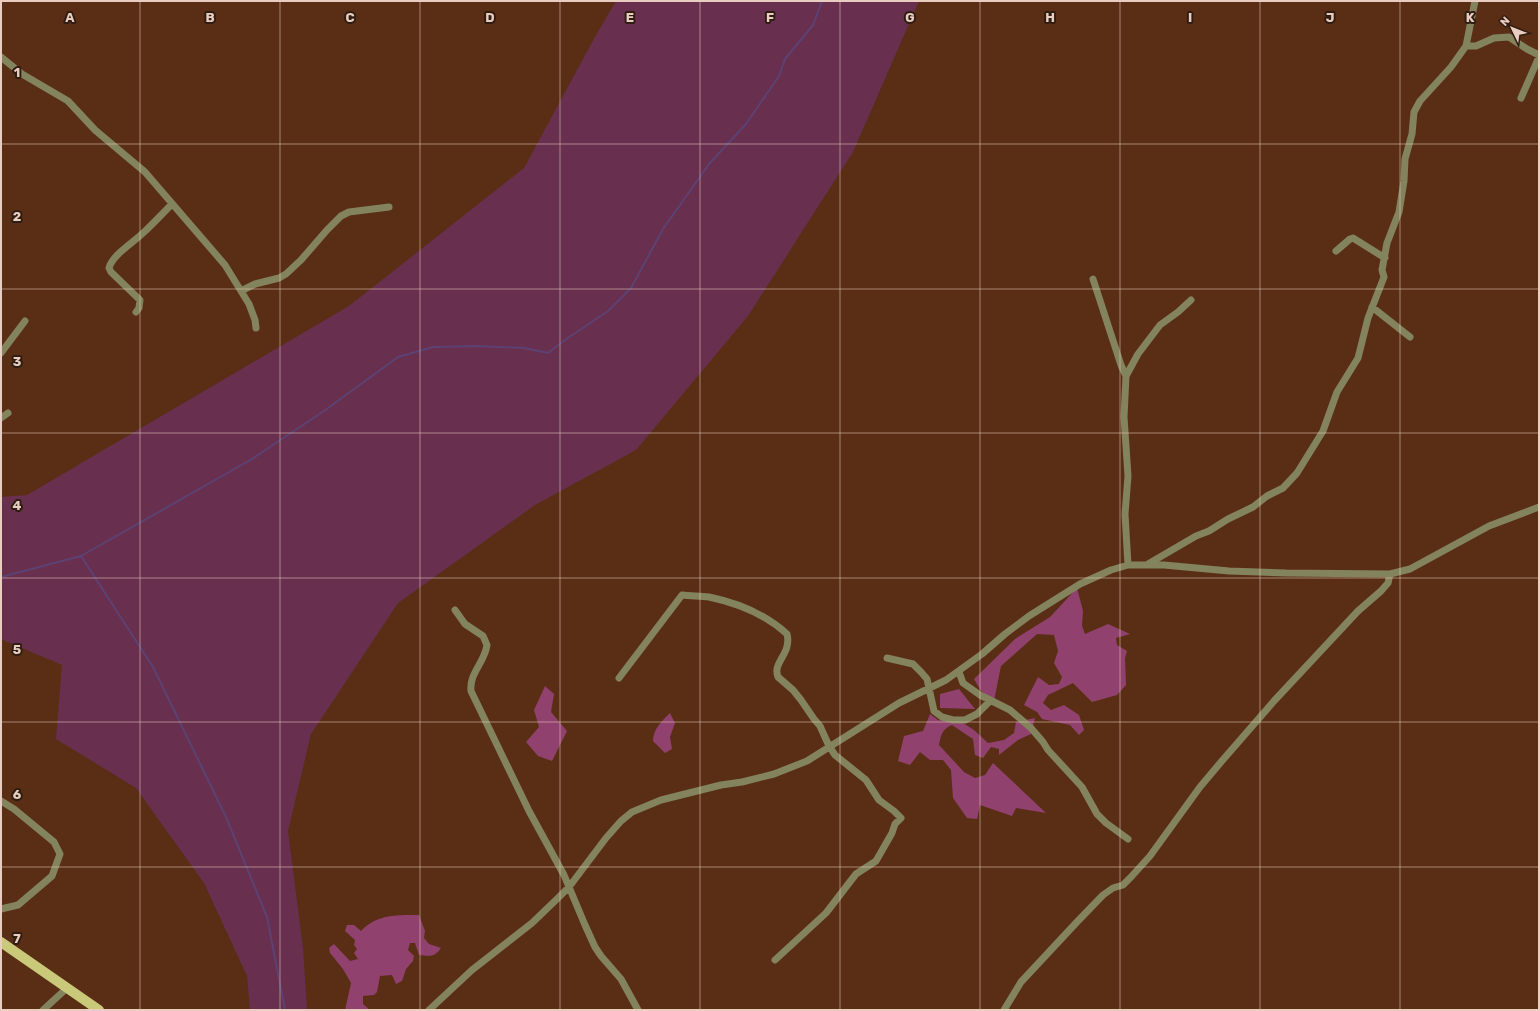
<svg xmlns="http://www.w3.org/2000/svg" width="1540" height="1011" viewBox="0 0 1540 1011" font-family="Rubik,sans-serif">
<style>
.green{fill:#692f4f}
.forest{fill:#91416d}
.lines{fill:none;stroke-linecap:round;stroke-linejoin:round}
.stream{stroke:#5c4272;stroke-width:2}
.minor{stroke:#83835d;stroke-width:7}
.primary{stroke:#cac979;stroke-width:10}
.grid{fill:none;stroke:#e9cdc0;stroke-width:1;stroke-opacity:0.55}
.grid-label{font-size:13px;text-anchor:middle;font-weight:bold;fill:#e9cdc0;stroke:#301d12;stroke-width:4;stroke-linejoin:round;paint-order:stroke}
</style>
<rect width="100%" height="100%" fill="#592e15"/>
<path class="green" d="M616,1h303l-66,151 -105,164 -112,134 -101,55 -137,98 -87,131 -23,97 15,117 4,62h-57l-3,-34 -43,-93 -68,-95 -80,-49 6,-74 -61,-26v-142l26,-2 322,-189 175,-138 72,-133z"/>
<path class="forest" d="M1077,588l6,23 -1,15 3,8 23,-10 22,10 -14,4 1,7 10,6 -2,7 1,27 -9,10 -25,7 -19,-19 -25,12 -5,8 8,7 13,-5 15,10 5,15 -5,5 -9,-10 -28,-6 -5,-7 -13,-7 14,-28 11,8 10,-1 3,-7 -8,-14 4,-12 -4,-16 -17,-1 -36,32 -7,35 -13,-10 -7,-12 41,-40 35,-22z
M545,686l9,8 -3,18 16,19 -15,30 -14,-5 -12,-14 13,-15 -5,-17z
M959,689l16,20 -35,-1v-14z
M670,713l5,10 -5,14 2,12 -7,4 -12,-12c0,-12 9,-20 17,-28z
M930,714l8,6 22,1 14,9 14,13 16,-3 10,-7 2,-11 19,-4 -4,16 -13,6 -19,15v-6l-8,-2 -8,11 -8,-3 -2,-16 -21,-14c-10,4 -11,10 -13,20l25,27 11,6 10,-3 8,-12 53,50 -30,-5 -4,8 -32,-11 -3,14 -10,-1 -14,-20 -2,-28 -8,-10h-13l-10,-8 -10,13 -12,-4 6,-25 19,-5z
M419,915l6,16 -1,7 5,6 12,4c-7,10 -11,8 -22,7l-4,-12h-5l-2,7 6,6 -1,5 -7,8 -4,12 -6,3 -4,-9 -12,1 -3,16 -3,3 -11,1v8l7,6h-25l6,-27 -8,-14 -13,-16 -1,-5 5,-4 16,17 8,-2 -4,-6 3,-4 -3,-4 1,-5 -10,-9 2,-6h7l7,6c16,-17 36,-16 58,-16z"/>
<g class="lines">
<path class="stream" d="M81,556l72,111 73,150 41,100 18,93
M1,577l80,-21 171,-97 72,-48 74,-54 35,-10 44,-1 47,2 24,5 17,-13 43,-29 23,-23 32,-59 46,-65 37,-40 33,-48 6,-17 28,-34 9,-24"/>
<path class="minor" d="M1466,46h10l18,-8 15,-1 18,12 12,6
M1,57l21,17 46,27 27,29 50,42 80,93 24,39 6,16 1,8
M1521,98l18,-41
M1336,251l14,-12 3,-1 32,20
M1093,279l28,86 5,11
M241,291l14,-7 24,-6 7,-4 15,-14 26,-30 14,-14 8,-4 40,-5
M1372,307l38,30
M136,312l3,-4 1,-8 -29,-28 -2,-4c3,-13 25,-26 34,-35 10,-9 20,-20 29,-29
M1,353l24,-32
M1,418l7,-5
M1148,564l48,-28 13,-5 19,-12 25,-12 14,-11 16,-8 14,-15 26,-42 14,-39 21,-34 10,-40 16,-41 -2,-7 5,-27 12,-31 5,-31 1,-22 7,-25 2,-22 6,-11 31,-34 15,-21 9,-45
M1128,565l-3,-51 3,-38 -4,-59 2,-41 12,-22 22,-29 18,-13 13,-12
M455,610l10,14 18,12 4,9c-2,17 -18,28 -16,46l58,120 35,64 21,50 10,22 6,9 20,23 17,31
M887,658l26,6 8,8 6,7 7,32 8,6 11,3h12l12,-6 13,-13
M959,672l4,11 17,12 30,15 21,18 12,14 5,8 34,37 15,27 9,9 22,16
M619,678l63,-83c9,1 18,1 27,2 29,6 56,17 78,37 5,20 -15,28 -9,43l15,13 8,10 13,19 6,7 9,20 6,9 31,25 13,20 15,11 7,7 -6,6 -3,9 -16,28 -20,13 -30,39 -51,47
M1,801l13,8 40,33 6,12 -8,22 -34,29 -17,4
M43,1010l24,-22
M429,1010l43,-40 60,-47 25,-24 12,-12 37,-49 15,-17 11,-9 29,-12 60,-15 21,-3 32,-8 33,-13 92,-58 47,-23 36,-26 23,-20 24,-18 51,-32 31,-14 17,-5h36l65,6 57,2 104,1 20,-5 79,-43 50,-19
M1004,1010l17,-28 55,-59 27,-28 10,-7 10,-3 8,-8 19,-21 50,-69 21,-25 53,-61 84,-90 23,-20 7,-8 2,-9"/>
<path class="primary" d="M1,942l98,68"/>
</g>
<path class="grid" d="M140,1v1009M280,1v1009M420,1v1009M560,1v1009M700,1v1009M840,1v1009M980,1v1009M1120,1v1009M1260,1v1009M1400,1v1009M1,144h1538M1,289h1538M1,433h1538M1,578h1538M1,722h1538M1,867h1538"/>
<g class="grid-label">
<text x="70" y="22">A</text>
<text x="210" y="22">B</text>
<text x="350" y="22">C</text>
<text x="490" y="22">D</text>
<text x="630" y="22">E</text>
<text x="770" y="22">F</text>
<text x="910" y="22">G</text>
<text x="1050" y="22">H</text>
<text x="1190" y="22">I</text>
<text x="1330" y="22">J</text>
<text x="1470" y="22">K</text>
<text x="17" y="77">1</text>
<text x="17" y="221">2</text>
<text x="17" y="366">3</text>
<text x="17" y="510">4</text>
<text x="17" y="654">5</text>
<text x="17" y="799">6</text>
<text x="17" y="943">7</text>
</g>
<rect width="1540" height="1011" fill="none" stroke="#e9cdc0" stroke-width="4"/>
<g transform="translate(1512 28) rotate(313)" stroke="#301d12" stroke-width="3" paint-order="stroke">
<path d="M0-3L7 15L0 10L-7 15Z" fill="#e9cdc0"/>
<text y="-6" font-size="11" font-weight="bold" text-anchor="middle" fill="#e9cdc0">N</text>
</g>
</svg>
